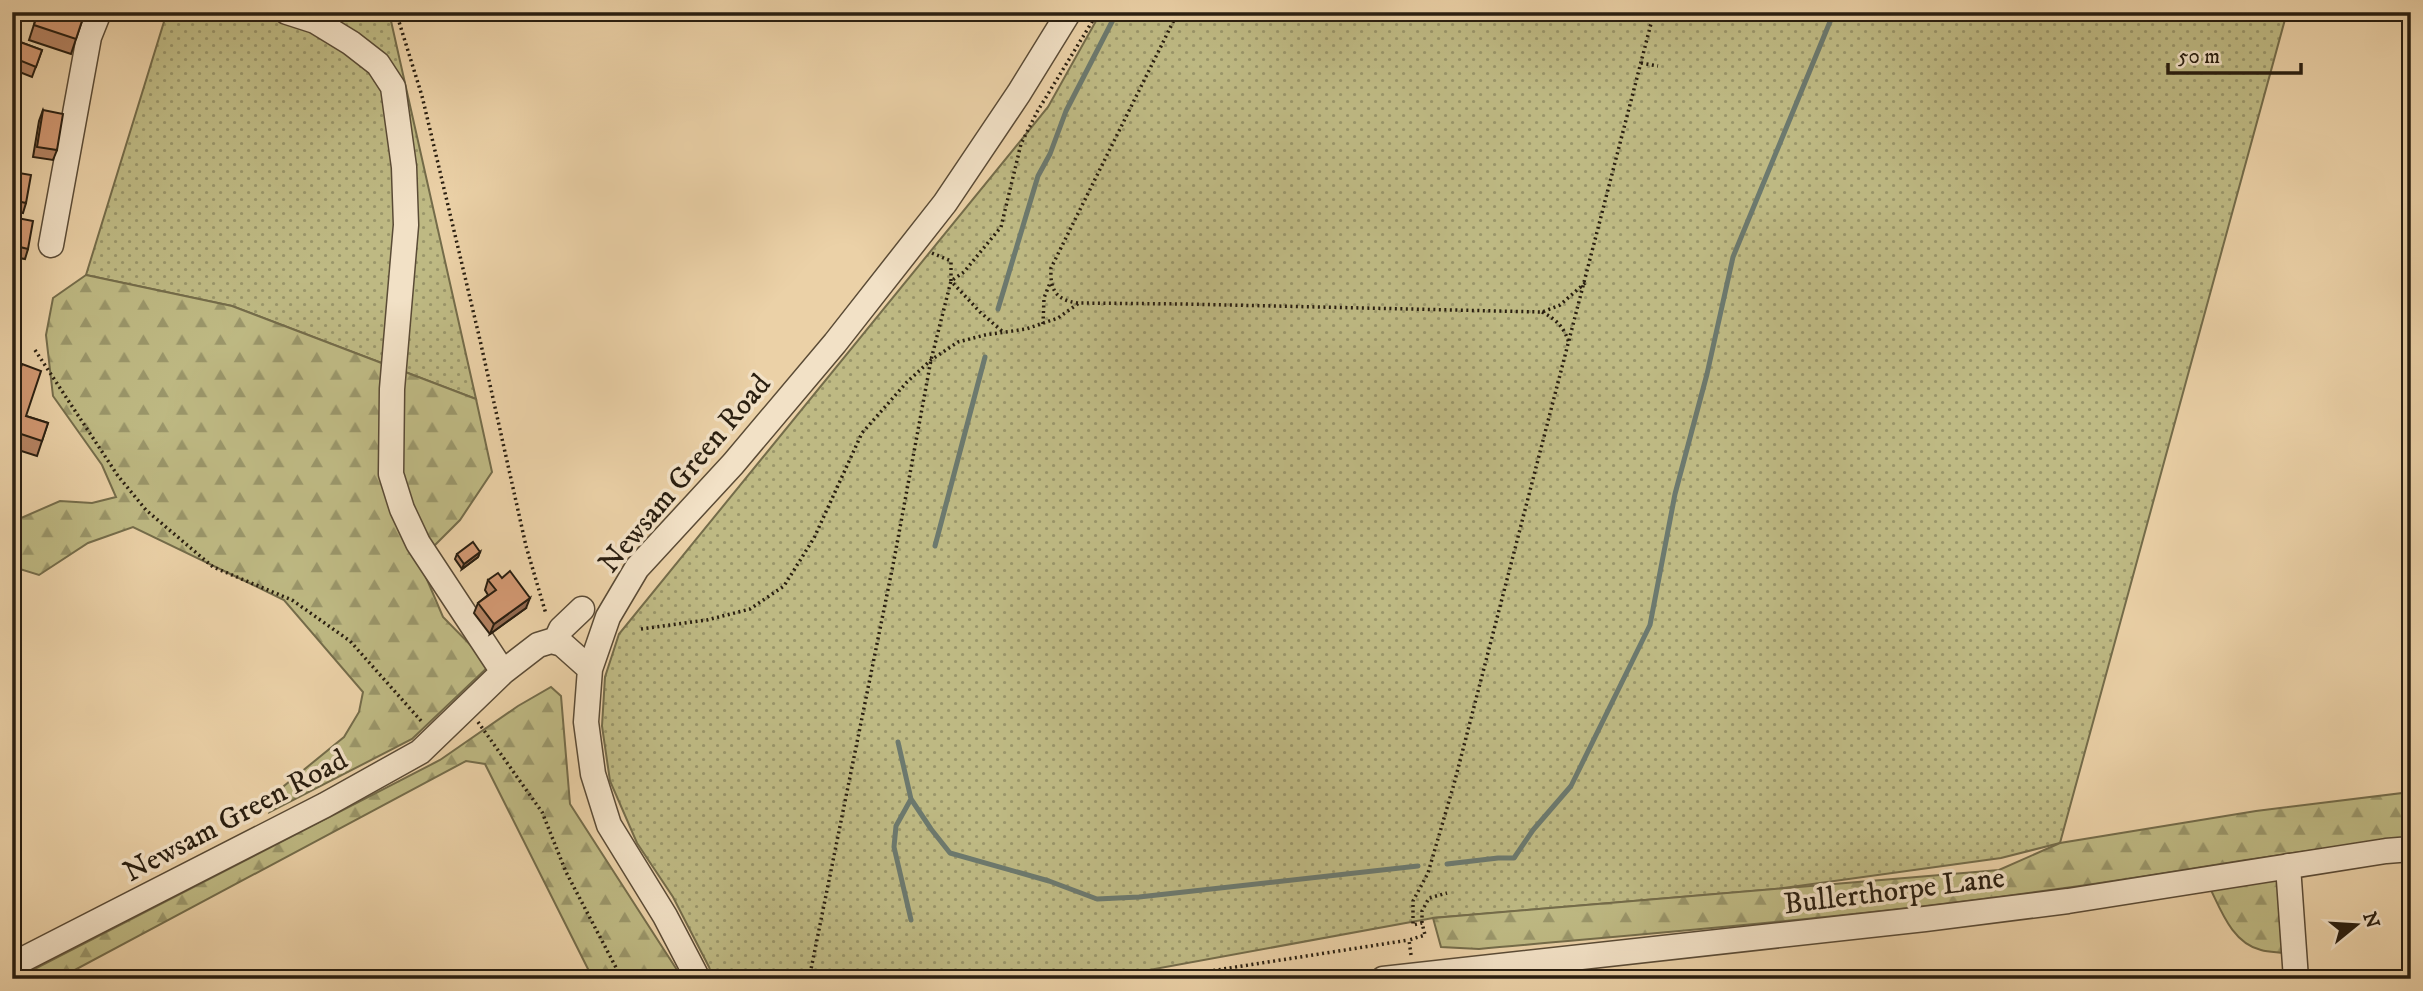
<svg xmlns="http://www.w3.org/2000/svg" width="2423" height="991" viewBox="0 0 2423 991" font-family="'IM FELL DW Pica',serif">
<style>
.grass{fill:url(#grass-dots);stroke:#746c4a;stroke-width:2}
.forest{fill:url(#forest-firs);stroke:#746c4a;stroke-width:2}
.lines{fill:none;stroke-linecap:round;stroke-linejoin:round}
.stream{stroke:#6c796e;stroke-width:5}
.minor-casing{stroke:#5a4b36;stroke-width:27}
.path{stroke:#291e10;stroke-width:3.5;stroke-dasharray:2 3.5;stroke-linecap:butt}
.minor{stroke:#f2e1c6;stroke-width:24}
.wall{fill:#b58362;stroke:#291e10;stroke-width:2}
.shaded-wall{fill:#936a50;stroke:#291e10;stroke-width:2}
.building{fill:#d29872;stroke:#291e10;stroke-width:2}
.labels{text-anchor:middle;stroke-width:7;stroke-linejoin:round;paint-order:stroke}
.street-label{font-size:30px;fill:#291e10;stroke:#f2e1c6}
</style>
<defs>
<pattern id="grass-dots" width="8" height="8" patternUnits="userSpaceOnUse" patternTransform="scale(1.75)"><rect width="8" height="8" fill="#beb983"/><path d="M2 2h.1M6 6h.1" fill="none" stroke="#9a966a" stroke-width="1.8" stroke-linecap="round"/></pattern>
<pattern id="forest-firs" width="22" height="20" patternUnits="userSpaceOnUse" patternTransform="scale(1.75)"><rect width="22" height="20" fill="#beb983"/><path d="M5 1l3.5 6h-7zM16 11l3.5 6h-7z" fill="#9a966a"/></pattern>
</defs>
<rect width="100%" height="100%" fill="#ebd1a7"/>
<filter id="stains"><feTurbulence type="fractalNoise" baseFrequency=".00286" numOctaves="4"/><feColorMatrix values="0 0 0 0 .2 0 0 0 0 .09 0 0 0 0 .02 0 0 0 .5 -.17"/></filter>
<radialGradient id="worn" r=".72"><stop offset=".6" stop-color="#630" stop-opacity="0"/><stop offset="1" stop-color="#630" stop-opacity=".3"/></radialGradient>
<path class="grass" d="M167,12h222l87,387 -244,-93 -146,-31z
M1101,12h1186l-227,831 -59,15 -225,31 -343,29 -333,61h-387l-4,-12 -36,-70 -36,-54 -27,-62 -8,-55 3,-49 14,-43 429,-527z"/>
<path class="forest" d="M86,275l146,31 244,93 16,73 -32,48 -41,41 24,56 47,48 -78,74 -142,73 14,-26 60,-49 15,-25 4,-20 -79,-92 -151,-73 -45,16 -49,32 -19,-6 -8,2v-49l48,-21 32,2 24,-6 -14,-32 -49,-69 -7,-61 7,-37z
M551,687l10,9 9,108 109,169 1,6h-87l-108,-215 -19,-3 -408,218h-43l425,-219 78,-54z
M2411,792v47c-124,11 -245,36 -368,52 -187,26 -376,41 -564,58l-38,-2 -8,-29 566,-48 61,-27 196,-32z
M2278,879l6,74c-8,-1 -16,-1 -23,-3 -29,-7 -40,-40 -52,-64z"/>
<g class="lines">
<path class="stream" d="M998,309l40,-133 12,-22 16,-43 51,-99
M935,546l50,-189
M898,742l13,57 20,30 19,24 99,28 48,18 42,-2 279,-31
M911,799l-15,27 -2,21 17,73
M1447,864l51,-6h16l19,-28 38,-44 79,-161 25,-131 32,-120 26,-117 101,-245"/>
<defs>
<path id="minor" d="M287,12l28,9 36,22 27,21 15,23 11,80 2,58 -14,164 -1,85 11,35 16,34 85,129
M51,245l38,-208 10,-25
M555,642l6,-13 21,-20
M2288,866l8,113
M12,965l313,-160 95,-53 83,-80 35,-27 13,-4 11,3 28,25
M698,979l-33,-63 -56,-91 -16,-51 -7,-52 4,-53 18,-52 29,-49 96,-104 102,-121 110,-140 74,-110 50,-81
M1383,979l542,-60 143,-18 318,-50 25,-2"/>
</defs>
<use href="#minor" class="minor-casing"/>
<path class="path" d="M396,12l26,84 58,244 46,206 20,68
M1641,63l17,3
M932,253l19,8v20l29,31 23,20
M1078,303c-23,-3 -28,-14 -27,-35l127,-256
M1542,312c15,8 22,15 27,31
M1043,324l1,-26 6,-15
M35,350l83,126 28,34 67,57 79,33 58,41 72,81
M641,629l66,-9 43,-11 34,-23 30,-48 48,-105 45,-51 24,-22 27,-18 27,-7 41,-6 32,-11 21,-15 106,1 357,8 18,-7 25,-22
M478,722l64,90 24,60 56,107
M1422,923v-12l7,-13 18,-5
M1411,955l-2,-15 16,-5 -3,-12 -9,2v-24l15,-28 26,-89 200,-772
M809,979l85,-419 37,-200 20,-79 13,-9 37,-45 20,-83 16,-32 61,-100
M1159,979l250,-39"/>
<use href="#minor" class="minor"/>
</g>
<path class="wall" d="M38,12h47l-14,42 -42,-14z
M20,42l22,8 -10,27 -20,-8v-7z
M43,110l14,40 -4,10 -20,-3 6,-36z
M19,173l7,30 -3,10 -11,-2v-25h3z
M12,217l16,32 -3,10 -6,-1 -4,12h-3z
M22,364l4,52 22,7 -11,33 -25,-8v-54z
M480,552l-2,5 -16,12 -7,-10 2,-5z
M488,580l38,28 -36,26 -16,-21 4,-10 10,-8 -3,-5z"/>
<path class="shaded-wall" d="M480,552l-2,5 -16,12 2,-5z
M530,598l-4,10 -36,26 4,-10z"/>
<path class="building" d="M38,12h47l-9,27 -42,-14z
M20,42l22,8 -6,17 -22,-9z
M43,110l20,4 -6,36 -20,-3z
M19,173l12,2 -5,28 -14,-3v-14l5,1z
M12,217l21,4 -5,28 -8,-2 -2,13 -6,-1z
M22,364l19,7 -15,45 22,7 -6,18 -30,-10v-35z
M473,542l7,10 -16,12 -7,-10z
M510,571l20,27 -36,26 -16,-21 18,-13 -8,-10 10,-7 4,5z"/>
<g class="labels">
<g class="street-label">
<text transform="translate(684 473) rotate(-50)" y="10">Newsam Green Road</text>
<text transform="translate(235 815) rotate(-28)" y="10">Newsam Green Road</text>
<text transform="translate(1894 890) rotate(-7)" y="10">Bullerthorpe Lane</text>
</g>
</g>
<rect width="2423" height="991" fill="none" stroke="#ebd1a7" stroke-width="42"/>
<rect x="14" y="14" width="2395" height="963" fill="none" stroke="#291e10" stroke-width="3.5"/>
<rect x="21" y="21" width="2381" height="949" fill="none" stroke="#291e10" stroke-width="2"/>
<g transform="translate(2356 925) rotate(72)" stroke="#f2e1c6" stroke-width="5" paint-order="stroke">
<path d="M0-5L12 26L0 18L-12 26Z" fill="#291e10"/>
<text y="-10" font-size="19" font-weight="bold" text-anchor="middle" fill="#291e10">N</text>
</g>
<path d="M2168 63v10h133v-10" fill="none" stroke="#291e10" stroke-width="3.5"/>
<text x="2178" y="63" font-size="21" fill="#291e10" stroke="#f2e1c6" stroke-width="5" paint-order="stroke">50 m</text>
<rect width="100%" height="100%" filter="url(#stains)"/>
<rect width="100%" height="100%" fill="url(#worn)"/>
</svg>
